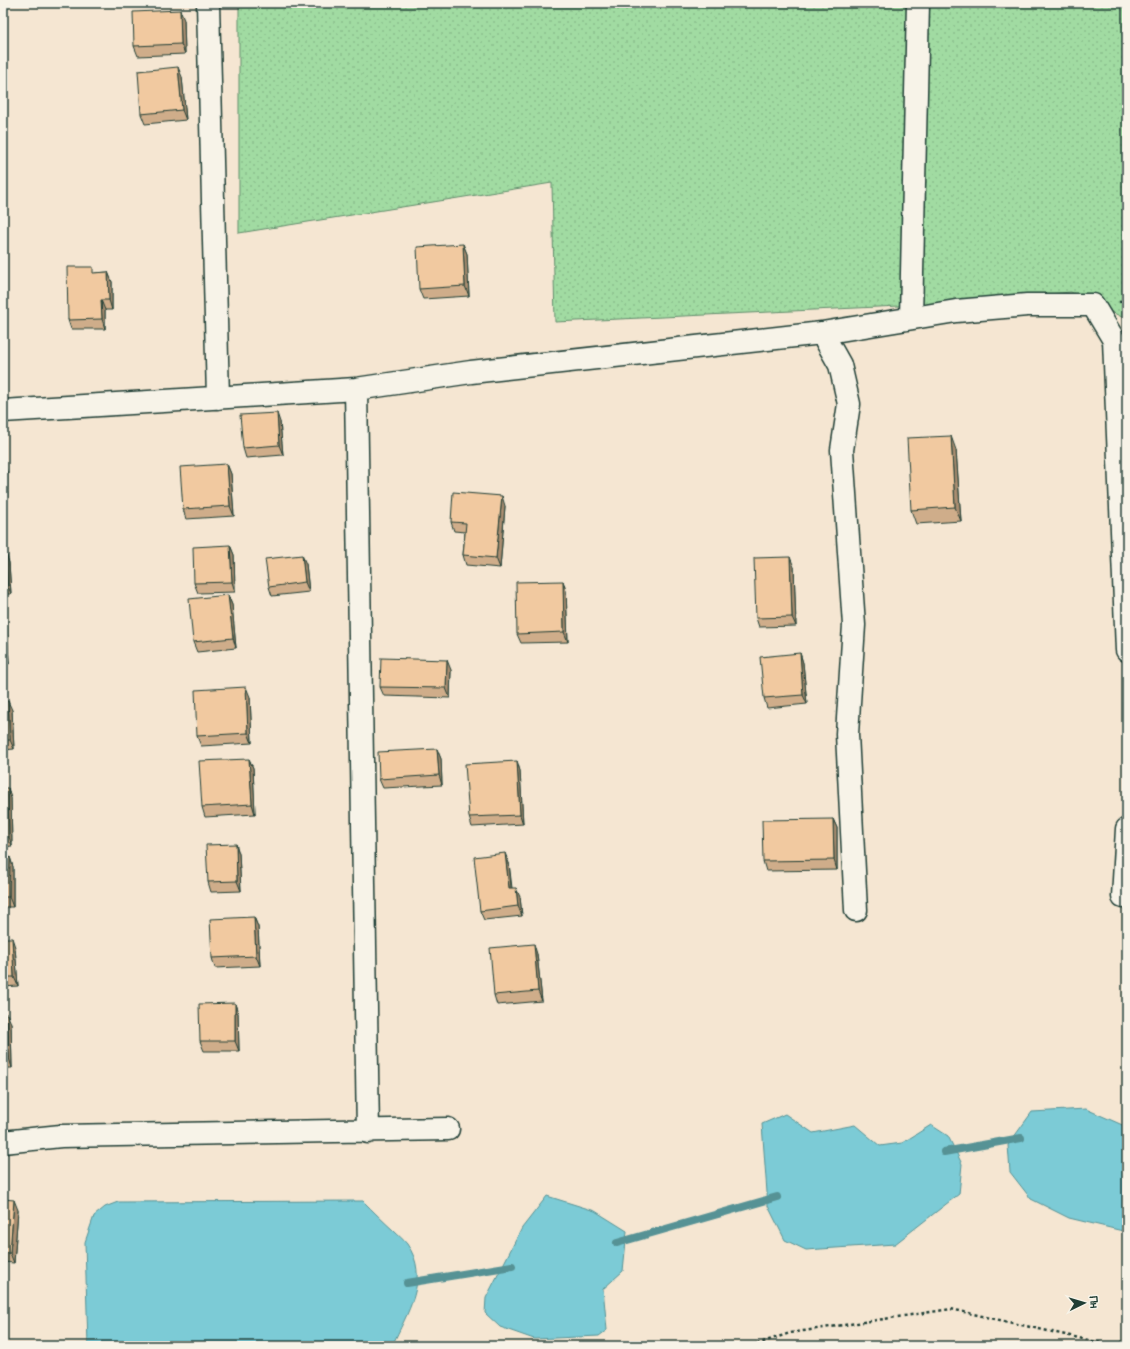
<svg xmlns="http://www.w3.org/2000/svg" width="1130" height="1349" viewBox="0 0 1130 1349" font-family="Pangolin,sans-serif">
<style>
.garden{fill:url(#garden-dots);stroke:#608c6b}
.water{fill:#7bcbd6;stroke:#569295}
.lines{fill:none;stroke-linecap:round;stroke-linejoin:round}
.stream{stroke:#569295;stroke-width:8}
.street-casing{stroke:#1f3d34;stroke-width:25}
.path{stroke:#1f3d34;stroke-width:2.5;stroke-dasharray:3 3;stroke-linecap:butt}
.street{stroke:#f7f3e8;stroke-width:22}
.wall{fill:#cfad8a;stroke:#1f3d34}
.shaded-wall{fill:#a98d70;stroke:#1f3d34}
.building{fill:#f1c9a0;stroke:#1f3d34}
</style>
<defs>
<pattern id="garden-dots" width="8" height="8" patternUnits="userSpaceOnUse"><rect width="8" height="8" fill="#a1dba2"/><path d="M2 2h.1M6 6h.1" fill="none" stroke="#8abd8c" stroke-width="1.8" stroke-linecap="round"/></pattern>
</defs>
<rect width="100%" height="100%" fill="#f5e6d2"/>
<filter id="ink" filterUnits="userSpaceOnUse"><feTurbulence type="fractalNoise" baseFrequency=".025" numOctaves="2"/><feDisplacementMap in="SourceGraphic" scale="8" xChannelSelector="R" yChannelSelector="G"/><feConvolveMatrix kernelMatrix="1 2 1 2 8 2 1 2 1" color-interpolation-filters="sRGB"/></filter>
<g filter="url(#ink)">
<path class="garden" d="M239,3h888v338l-1,-22 -55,-27 -150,13 -366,17 -3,-139 -313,50z"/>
<path class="water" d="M1086,1109l41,18v105l-58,-14 -38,-19 -21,-27 -2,-27 24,-33z
M785,1114l28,19 42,-8 25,21 22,-3 29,-18 17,11 14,28 -3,30 -64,50 -89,6 -21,-10 -17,-34 -6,-82z
M547,1196l48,15 32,20 -4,40 -20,18 4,41 -8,6 -65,3 -34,-12 -15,-14 1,-15 36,-70z
M363,1201c10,10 20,20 31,30 4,4 9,8 13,13 24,34 0,69 -15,102h-304l-3,-104 9,-26 11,-9 13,-5z"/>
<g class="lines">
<path class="stream" d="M944,1152l77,-14
M617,1243l160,-46
M407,1283l105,-17"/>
<defs>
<path id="street" d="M208,3l10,395
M911,318l7,-315
M822,333l18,32 9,39 -7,46 12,175 -7,109 9,176
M356,389l12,743
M3,411l353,-22 115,-17 351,-39 134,-22 71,-6h66l21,35 13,310
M1123,897l4,-68
M3,1142l58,-6 387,-7"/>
</defs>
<use href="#street" class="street-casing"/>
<path class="path" d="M1119,302l8,-1
M751,1346l39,-13 161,-24 163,37"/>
<use href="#street" class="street"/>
</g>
<path class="wall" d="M184,20l1,34 -47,2 -4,-10z
M182,77l4,43 -41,4 -4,-10z
M463,244l4,10 2,42 -46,3 -4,-10z
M108,272l4,10v28h-7v19h-34l-3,-9 27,-47z
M280,422l3,33 -37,3 -3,-10z
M956,450l5,71 -45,3 -5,-14z
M3,462l4,10v31h-4z
M227,464l4,10 3,42 -48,3 -3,-10z
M505,506l-5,62 -34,-3 -3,-10 2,-23 -11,-1 -3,-9z
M230,545l4,10 1,37 -37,1 -4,-10z
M3,553h3l3,10 2,31h-8z
M306,564l3,28 -37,4 -3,-9z
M794,567l2,59 -37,1 -3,-9z
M563,581l3,10 2,51 -47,1 -4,-9z
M228,595l4,10 4,43 -39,4 -4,-10z
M3,615l4,9 2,40h-6z
M800,653l3,10 4,41 -40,4 -3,-10z
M451,670l-1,28 -66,-2 -4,-9z
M250,697l2,46 -51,3 -4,-10z
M3,701l9,9 2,39 -11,1z
M437,749l4,10 1,26 -59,3 -4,-9z
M249,759l4,9 2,46 -50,3 -3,-10z
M517,761l3,10 3,53 -51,3 -3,-10z
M3,788l8,10 1,48 -9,1z
M833,819l4,9v42l-71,1 -3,-10z
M236,844l3,10 2,37 -30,1 -3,-10z
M3,857h7l3,10v40h-10z
M509,863l3,25 8,9 2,19 -38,4 -4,-9z
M254,917l4,10 2,39 -45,2 -3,-10z
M3,938l12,9 3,39 -15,1z
M537,954l5,47 -45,4 -3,-10z
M238,1013l1,38h-35l-4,-10z
M3,1014l8,9 1,45h-9z
M3,1199l15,11 -4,53 -11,-1z"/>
<path class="shaded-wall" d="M180,10l4,10 1,34 -4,-10z
M178,67l4,10 4,43 -4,-10z
M463,244l4,10 2,42 -4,-10z
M108,272l4,10v28l-3,-10z
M101,300l4,10v19l-3,-10z
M277,413l3,9 3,33 -4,-10z
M951,436l5,14 5,71 -6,-14z
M3,462l4,10v31l-3,-10z
M227,464l4,10 3,42 -4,-10z
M502,496l3,10 -5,62 -4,-10z
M230,545l4,10 1,37 -3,-10z
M6,553l3,10 2,31 -4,-10z
M302,555l4,9 3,28 -4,-10z
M790,557l4,10 2,59 -4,-9z
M563,581l3,10 2,51 -4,-10z
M228,595l4,10 4,43 -3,-10z
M4,614l3,10 2,40 -3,-10z
M800,653l3,10 4,41 -4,-9z
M447,660l4,10 -1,28 -4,-10z
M246,687l4,10 2,46 -4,-10z
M8,701l4,9 2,39 -4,-9z
M437,749l4,10 1,26 -3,-10z
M249,759l4,9 2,46 -3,-10z
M517,761l3,10 3,53 -3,-9z
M8,788l3,10 1,48 -3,-9z
M833,819l4,9v42l-3,-10z
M236,844l3,10 2,37 -4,-10z
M505,853l4,10 3,35 -3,-10z
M10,857l3,10v40l-4,-10z
M516,888l4,9 2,19 -4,-10z
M254,917l4,10 2,39 -4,-10z
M12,938l3,9 3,39 -4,-9z
M534,944l3,10 5,47 -4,-10z
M235,1003l3,10 1,38 -4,-10z
M7,1014l4,9 1,45 -3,-10z
M14,1200l4,10 -4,53 -4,-10z"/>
<path class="building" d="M180,10l1,34 -47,2 -1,-34z
M178,67l4,43 -41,4 -3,-43z
M463,244l2,42 -46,3 -2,-42z
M67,267h26v6l15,-1 1,28h-8l1,19 -34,1z
M277,413l2,32 -36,3 -3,-33z
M951,436l4,71 -44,3 -4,-72z
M3,462l1,31h-1z
M227,464l3,42 -47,3 -3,-42z
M453,492l49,4 -6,62 -33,-3 3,-32 -15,-1z
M230,545l2,37 -38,1 -1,-36z
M3,553h3l1,31h-4z
M302,555l3,27 -36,5 -4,-28z
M790,557l2,60 -36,1 -2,-60z
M563,581l1,51 -47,2 -1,-52z
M228,595l5,43 -40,4 -4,-43z
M4,614l2,40h-3v-39z
M800,653l3,42 -39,3 -4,-41z
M381,658l66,2 -1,28 -66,-1z
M246,687l2,46 -51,3 -2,-46z
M3,701h5l2,39h-7z
M437,749l2,26 -60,4 -1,-27z
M249,759l3,45 -50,3 -3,-46z
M517,761l3,54 -51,2 -4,-53z
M3,788h5l1,49h-6z
M833,819l1,41 -71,1 -1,-41z
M236,844l1,37 -29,1 -2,-37z
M505,853l4,35h7l2,18 -38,5 -6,-54z
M3,857h7l-1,40h-6z
M254,917l2,39 -44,2 -2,-39z
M3,938h9l2,39h-11z
M534,944l4,47 -44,4 -4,-47z
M235,1003v38h-35l-1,-37z
M3,1014h4l2,44h-6z
M3,1199l11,1 -4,53h-7z"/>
</g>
<rect width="1130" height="1349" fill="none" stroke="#f7f3e8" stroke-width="16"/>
<rect x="8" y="8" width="1114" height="1333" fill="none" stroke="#1f3d34" stroke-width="1.5" filter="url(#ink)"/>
<g transform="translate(1084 1303) rotate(85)" stroke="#f7f3e8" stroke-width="3" paint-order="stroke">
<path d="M0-3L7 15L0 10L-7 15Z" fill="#1f3d34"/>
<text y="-6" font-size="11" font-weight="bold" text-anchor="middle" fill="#1f3d34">Пн</text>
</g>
</svg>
